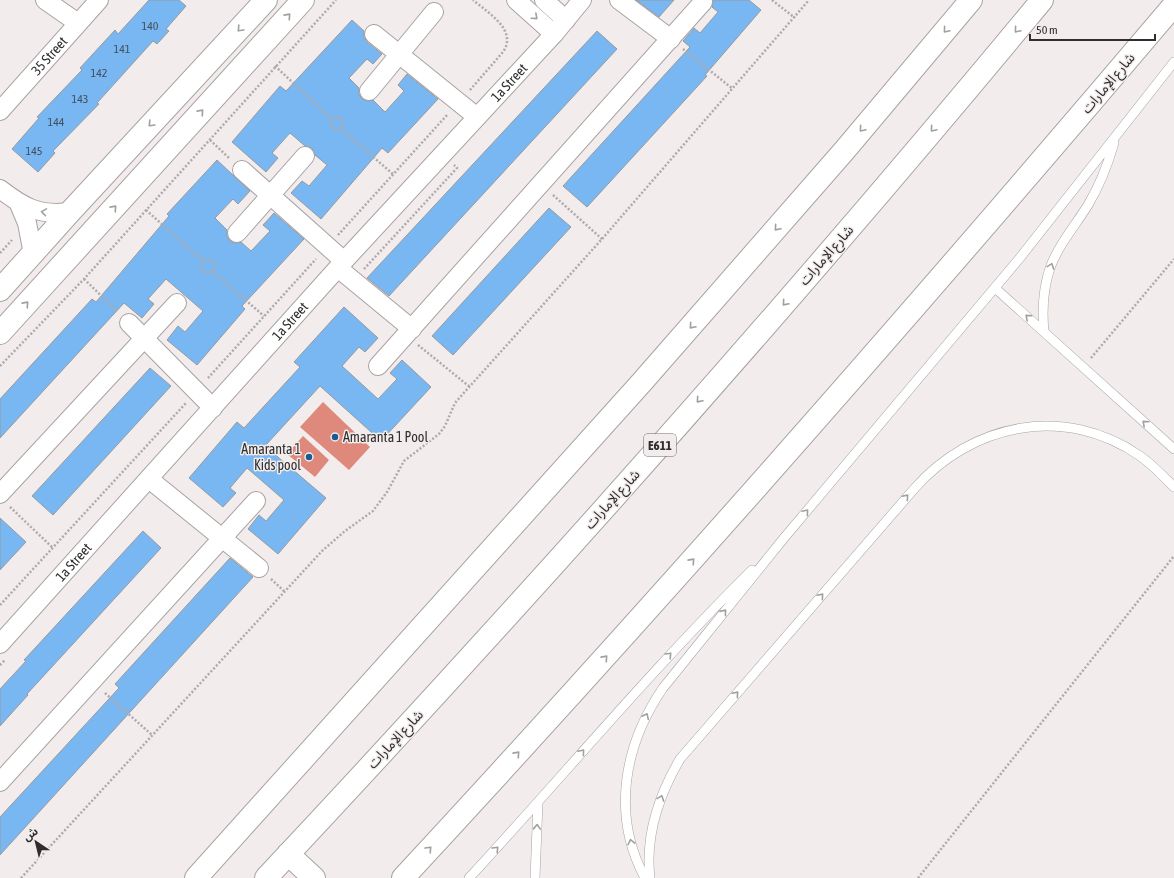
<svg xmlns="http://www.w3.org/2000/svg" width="1174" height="878" viewBox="0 0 1174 878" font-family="'Asap Condensed','Noto Sans Arabic',sans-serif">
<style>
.water{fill:#de897b}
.building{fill:#79b7f2;stroke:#979a9d}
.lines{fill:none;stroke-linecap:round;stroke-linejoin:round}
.lane-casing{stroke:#a8a3a2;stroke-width:10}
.street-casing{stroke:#a8a3a2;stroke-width:20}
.secondary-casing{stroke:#a8a3a2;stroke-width:24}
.highway-casing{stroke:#a8a3a2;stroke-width:24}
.path{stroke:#aeaaa9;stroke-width:2.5;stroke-dasharray:2 2;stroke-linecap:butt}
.lane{stroke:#fff;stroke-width:9}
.street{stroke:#fff;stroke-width:18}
.secondary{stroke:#fff;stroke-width:22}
.highway{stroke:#fff;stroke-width:22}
.oneway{stroke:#a1a0a0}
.poi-dot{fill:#1b5b91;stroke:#f2edec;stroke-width:1.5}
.labels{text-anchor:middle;stroke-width:3;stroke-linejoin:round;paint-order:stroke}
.number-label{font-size:12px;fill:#42505e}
.shield{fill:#f2edec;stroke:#6a6766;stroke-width:1}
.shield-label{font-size:13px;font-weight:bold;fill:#2f2d2d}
.street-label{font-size:14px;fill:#2f2d2d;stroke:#f2edec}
.poi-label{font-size:14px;fill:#2f2d2d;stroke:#f2edec;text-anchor:start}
</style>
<rect width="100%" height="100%" fill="#f2edec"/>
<path class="water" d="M323,402l47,45 -21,23 -49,-43z
M303,436l26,24 -14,17 -28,-23z"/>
<path class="building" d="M149,0h30l7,6 -20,23 3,2 -12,13 -4,-3 -56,62 2,1 -46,47 2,2 -17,19 -26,-23 27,-31 -2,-1 45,-47 -2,-2 35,-38 3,4z
M636,0h38l-15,17z
M713,0h36l12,10 -56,65 2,1 -120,131 -24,-21 127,-139 -7,-6 11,-13 6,5 18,-21 -6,-5z
M352,20l12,11v6l3,5 15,12 -9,10 -6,-5 -18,19 10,10v6l3,5 6,2 5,-1 12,12 19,-21 -6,-6 9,-11 31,25 -50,54 -6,-5 -61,71 -30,-26 11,-12 7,5 18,-21 -12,-10 -3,-7 -7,-2 -15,-13 -18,20 6,5 -12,14 -34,-30 48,-56 6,5z
M597,31l20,18 -228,247 -22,-18z
M217,160l33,31 -12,13 -5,-5 -18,19 12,12v6l3,5 5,2 6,-1 10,9 19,-20 -7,-6 11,-12 30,26 -62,67 3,3 -48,56 -30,-25 11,-14 7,6 18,-21 -37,-32 -18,20 6,5 -12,14 -18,-15 -124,135v-39l92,-100 4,3 73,-86 -2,-2z
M549,208l22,19 -118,128 -21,-19z
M344,307l34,31 -13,14 -6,-5 -17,19 36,33 19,-20 -7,-6 12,-13 29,27 -50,54 -61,-55 -55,60 61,52 -48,56 -30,-25 11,-14 7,6 18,-21 -37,-32 -17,20 6,5 -13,14 -34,-29 48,-56 7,6 56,-61 -6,-5z
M150,368l21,18 -118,129 -21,-19z
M0,518l26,24 -26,28z
M143,531l18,17 -134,146 1,1 -28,31v-37l26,-28 -2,-1z
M230,558l23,19 -253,278v-38l119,-129 -4,-4z"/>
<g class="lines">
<defs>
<path id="lane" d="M995,288l179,161
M1044,332c-2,-21 -1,-43 6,-64 9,-24 25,-42 38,-63 12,-20 20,-41 26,-62
M469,878c95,-103 184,-210 283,-308
M535,878l3,-75
M645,878c-34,-63 -21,-133 18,-190l121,-150 235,-279 155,-197
M650,878c-5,-42 9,-83 30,-119l234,-270c58,-66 151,-85 226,-33 13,9 23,20 34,31"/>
<g id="street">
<path d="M45,0l33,23"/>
<path d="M516,0l38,34"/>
<path d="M544,0l22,20"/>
<path d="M619,0l52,39"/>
<path d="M374,34l103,83"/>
<path d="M369,91l65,-79"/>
<path id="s1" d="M0,111l99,-111"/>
<path d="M242,170l102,91"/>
<path d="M0,189c23,18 39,27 70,23"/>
<path d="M19,204l8,19 6,31"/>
<path d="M237,233l68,-77"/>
<path d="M338,268l74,61"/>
<path d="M129,323l84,85"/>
<path d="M378,366l325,-364"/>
<path d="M149,479l110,89"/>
<path d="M0,494l177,-191"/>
<path id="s2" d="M0,644l344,-383 210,-227 28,-34"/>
<path d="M0,782l256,-281"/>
</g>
<path id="secondary" d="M0,290l70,-78 196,-212
M0,333l303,-333"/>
<path id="highway" d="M288,854l26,24
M196,878l446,-496 202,-231 127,-151
M266,878c267,-285 527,-577 776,-878
M403,878c264,-285 520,-577 771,-873"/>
</defs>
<use href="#lane" class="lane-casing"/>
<use href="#street" class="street-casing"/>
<use href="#secondary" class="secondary-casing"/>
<use href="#highway" class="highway-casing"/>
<path class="path" d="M772,0l23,18
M683,49l50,40
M275,66l57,53
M470,90l33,-38c15,-22 -15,-39 -30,-52
M331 123a6 6 0 1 1 12 0a6 6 0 1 1-12 0Z
M340,128l54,47
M210,140l20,19
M553,195l49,44
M146,210l57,51
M338,235l110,-121
M0,253l12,-13
M201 266a7 7 0 1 1 14 0a7 7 0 1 1-14 0Z
M364,269l93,-101 -3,-3
M212,271l52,45
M84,279l34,33
M418,345l52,42
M1091,358l83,-99
M0,366l84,-87 252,-279
M208,378l108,-119
M10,507l43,41
M271,579l13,12
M0,605l186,-202
M0,665l5,-5
M105,693l47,42
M21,878l301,-327 23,-20 28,-20 14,-19 17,-31 35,-27 6,-8 10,-23 7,-8 140,-156 207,-239
M918,878l256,-322"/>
<use href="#lane" class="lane"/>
<use href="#street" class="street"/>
<use href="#secondary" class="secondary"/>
<use href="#highway" class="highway"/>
</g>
<defs><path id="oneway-chevron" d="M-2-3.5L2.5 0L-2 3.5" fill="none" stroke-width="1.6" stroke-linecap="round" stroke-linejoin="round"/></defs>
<g class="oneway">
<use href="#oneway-chevron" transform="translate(288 16) rotate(-48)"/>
<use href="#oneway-chevron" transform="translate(535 17) rotate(42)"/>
<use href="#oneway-chevron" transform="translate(240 29) rotate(133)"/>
<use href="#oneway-chevron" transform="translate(946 30) rotate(130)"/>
<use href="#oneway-chevron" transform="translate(1017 30) rotate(130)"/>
<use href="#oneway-chevron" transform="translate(201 112) rotate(-48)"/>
<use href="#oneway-chevron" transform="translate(151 124) rotate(133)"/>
<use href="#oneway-chevron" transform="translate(862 129) rotate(130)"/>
<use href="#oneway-chevron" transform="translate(933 129) rotate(130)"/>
<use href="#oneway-chevron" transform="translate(114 208) rotate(-48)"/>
<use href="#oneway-chevron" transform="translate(44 212) rotate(-171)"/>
<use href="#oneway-chevron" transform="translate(777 228) rotate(131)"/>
<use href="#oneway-chevron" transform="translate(1051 266) rotate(-70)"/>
<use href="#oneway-chevron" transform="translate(785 303) rotate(131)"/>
<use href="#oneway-chevron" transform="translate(26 304) rotate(-48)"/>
<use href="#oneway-chevron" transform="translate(1028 317) rotate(-138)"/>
<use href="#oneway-chevron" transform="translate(692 326) rotate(131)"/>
<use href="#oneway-chevron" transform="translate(699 400) rotate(131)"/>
<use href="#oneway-chevron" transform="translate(1145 423) rotate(-138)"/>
<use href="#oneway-chevron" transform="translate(906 497) rotate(-49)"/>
<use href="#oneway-chevron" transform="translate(806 512) rotate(-50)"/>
<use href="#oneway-chevron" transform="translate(692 561) rotate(-48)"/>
<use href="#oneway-chevron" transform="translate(821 596) rotate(-49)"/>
<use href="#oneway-chevron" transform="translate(724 612) rotate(-51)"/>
<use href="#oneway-chevron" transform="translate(669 655) rotate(-47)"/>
<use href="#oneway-chevron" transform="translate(605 658) rotate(-48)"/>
<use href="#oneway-chevron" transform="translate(736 694) rotate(-49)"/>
<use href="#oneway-chevron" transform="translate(646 716) rotate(-64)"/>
<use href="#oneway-chevron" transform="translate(582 752) rotate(-50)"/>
<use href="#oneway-chevron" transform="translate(517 754) rotate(-48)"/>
<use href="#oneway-chevron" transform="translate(661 798) rotate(-70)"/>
<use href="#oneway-chevron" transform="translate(537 827) rotate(-88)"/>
<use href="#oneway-chevron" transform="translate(631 842) rotate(-103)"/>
<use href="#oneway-chevron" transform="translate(429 849) rotate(-47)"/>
<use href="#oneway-chevron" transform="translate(496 849) rotate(-47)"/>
</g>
<g class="poi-dot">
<circle cx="335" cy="437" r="4"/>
<circle cx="309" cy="457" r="4"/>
</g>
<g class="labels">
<g class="number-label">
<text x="150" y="30">140</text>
<text x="122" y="53">141</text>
<text x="99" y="77">142</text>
<text x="80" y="103">143</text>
<text x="56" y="126">144</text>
<text x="34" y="155">145</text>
</g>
<rect class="shield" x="644" y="434" width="32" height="22" rx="3"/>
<g class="shield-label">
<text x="660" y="450">E611</text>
</g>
<g class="street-label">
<text dy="5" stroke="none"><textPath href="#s1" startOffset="74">35 Street</textPath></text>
<text dy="5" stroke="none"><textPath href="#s2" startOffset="758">1a Street</textPath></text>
<text transform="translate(1108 83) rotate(-50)" y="5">شارع الإمارات</text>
<text transform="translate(826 255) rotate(-49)" y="5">شارع الإمارات</text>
<text dy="5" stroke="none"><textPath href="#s2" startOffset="434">1a Street</textPath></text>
<text transform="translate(612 499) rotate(-48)" y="5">شارع الإمارات</text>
<text dy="5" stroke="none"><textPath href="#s2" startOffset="110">1a Street</textPath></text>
<text transform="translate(395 739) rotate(-47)" y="5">شارع الإمارات</text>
</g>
<g class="poi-label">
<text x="343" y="442">Amaranta 1 Pool</text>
<text x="301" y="454" text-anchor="end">Amaranta 1<tspan x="301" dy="16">Kids pool</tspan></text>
</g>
</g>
<g transform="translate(36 842) rotate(325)" stroke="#f2edec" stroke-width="3" paint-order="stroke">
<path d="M0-3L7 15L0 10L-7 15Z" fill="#2f2d2d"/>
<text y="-6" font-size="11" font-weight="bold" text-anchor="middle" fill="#2f2d2d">ش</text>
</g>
<path d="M1030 34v6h125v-6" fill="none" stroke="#2f2d2d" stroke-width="2"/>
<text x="1036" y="34" font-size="12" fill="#2f2d2d" stroke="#f2edec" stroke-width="3" paint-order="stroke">50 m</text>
</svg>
